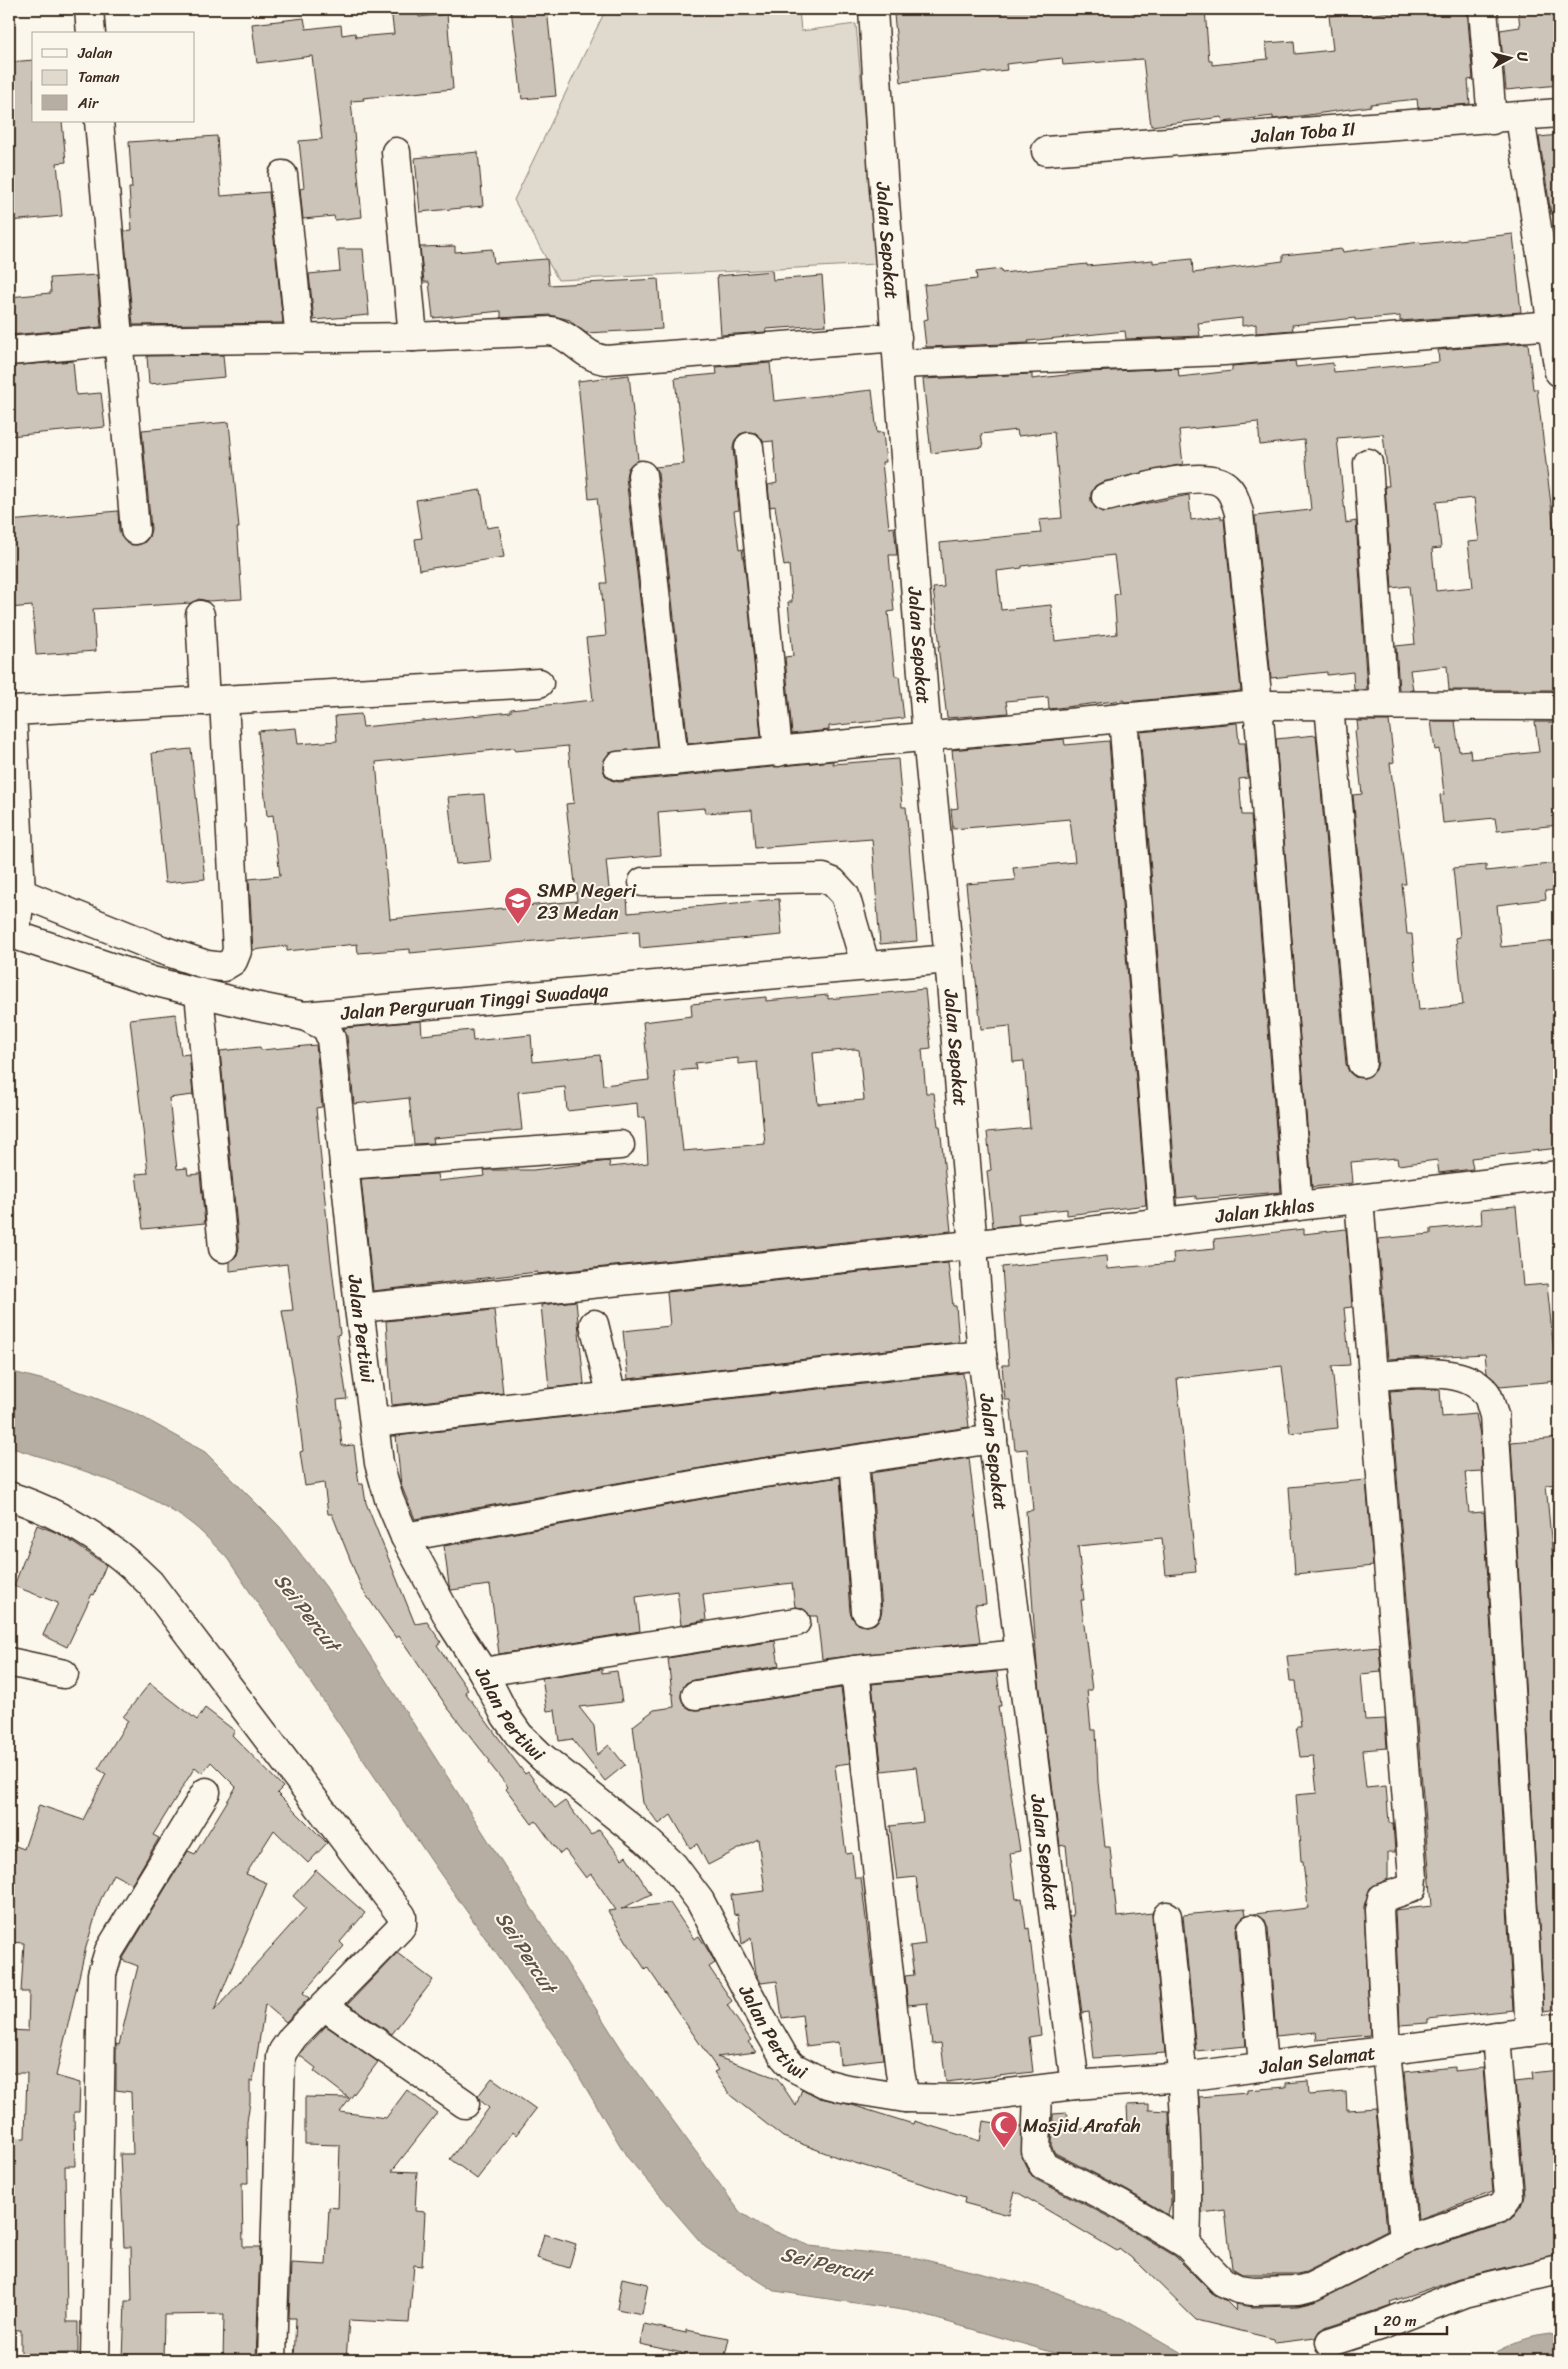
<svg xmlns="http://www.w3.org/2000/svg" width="1568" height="2369" viewBox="0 0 1568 2369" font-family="Sriracha,sans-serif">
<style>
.green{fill:#dfd9ce;stroke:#8d8276}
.water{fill:#b6aea2;stroke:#85796d}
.building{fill:#ccc4b9;stroke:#3b2a1e;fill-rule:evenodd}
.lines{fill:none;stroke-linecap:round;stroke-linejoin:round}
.minor-casing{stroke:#3b2a1e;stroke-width:31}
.minor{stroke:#fbf7ec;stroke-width:28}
.labels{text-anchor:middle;stroke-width:4;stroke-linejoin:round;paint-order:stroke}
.street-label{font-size:19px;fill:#3b2a1e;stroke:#fbf7ec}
.poi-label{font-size:19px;fill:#3b2a1e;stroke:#fbf7ec;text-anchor:start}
.water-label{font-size:20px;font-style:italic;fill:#605246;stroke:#fbf7ec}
</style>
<rect width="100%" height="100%" fill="#fbf7ec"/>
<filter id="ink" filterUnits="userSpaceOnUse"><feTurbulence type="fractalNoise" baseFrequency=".02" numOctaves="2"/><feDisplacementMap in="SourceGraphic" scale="10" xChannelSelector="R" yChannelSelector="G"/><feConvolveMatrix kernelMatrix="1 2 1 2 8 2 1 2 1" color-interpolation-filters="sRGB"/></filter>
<g filter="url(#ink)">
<path class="green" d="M606,9h193l2,22 55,-7 21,240 -319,16 -44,-80z"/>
<path class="water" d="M9,1371l47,12 81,31 68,38 75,75 46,60 304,475 110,150 22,14 48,20 107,12 133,32 73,29 71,41h-115l-170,-49 -134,-20 -70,-44 -78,-90 -68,-114 -122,-174 -210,-311c-12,-12 -25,-27 -39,-37 -54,-37 -117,-55 -179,-74z
M1559,2334v26h-78c28,-15 46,-24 78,-26z"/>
<path class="building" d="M391,9h27l1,8 28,-3 6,75 -90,9 1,2 -13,1 11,116 -27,3 -1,-4 -31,3 -3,-30 4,-1 -5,-47 23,-2 -10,-83 -55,7 -5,-39 52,-6 2,11 35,-4 1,10 13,-2 1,4 38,-3z
M511,9h36l9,87 -34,3z
M950,9h182v4l37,-4h36l4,52h3v4l56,-6 -2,-16 28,-2 1,13 38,-4 -4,-34 37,-4v3l53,-6h48l6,70 -5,1 2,24 -52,4 -1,-9 -46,5v2l-70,10 -28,3v-3l-50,6 -1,-5 -71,9 -8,-67 -80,6 -1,-7 -56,6 1,6 -106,12 -7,-67z
M1518,9h41v76l-53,5 -6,-60 20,-3z
M34,60v61h28l4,41 -9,1 5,53 -52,5 -1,-39h3l-3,-30v-90z
M1559,135v79h-8l-12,-77z
M217,136l4,60 48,-4 14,131 -150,2 -9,-94 8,-1 -3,-42h3l-3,-46z
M478,152l5,54 -63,6 -5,-54z
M1513,234l8,78 -121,9v-5l-45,4v-2l-63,7 1,5 -37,3v-9l-14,2v-8l-44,5 2,13 -74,3 -1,-8 -97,10 1,2 -103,4 -3,-27 5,-1 -4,-34 53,-6 -1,-7 25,-3 1,4 85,-9v2l66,-6v3l39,-4 1,14 90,-12v-6l59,-6 1,3 77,-10 1,2z
M455,246v6l37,-3 2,14 53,-4 2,26 109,-6 4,50 -76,4 -15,-11 -1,-2 -20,-5 -49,3v-7l-68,7 -4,-36h-5l-4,-35z
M338,249h25l6,66 -55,5 -5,-46 31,-3z
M772,271l1,9 49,-4 4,49 -60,4v3l-45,3 -4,-59z
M97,275l4,52 -91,8 -1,-38 42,-4 -1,-15z
M1528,343l5,46h4l17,140 5,69v92h-110l-2,-24 -37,4 3,20h-14l-3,-44 19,-2 -6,-58 -17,2 -7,-102h4l-6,-52 -46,4 9,85 10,-2 11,169h-13l-1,-18 -26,3v-3l-56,6 -16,-162 56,-6 -7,-70 -44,5 -2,-23 -79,8 4,34 -81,18 -7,4 -4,7v8l4,7 7,4 87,-17 2,25 30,-4v3h3l17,172 -116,11 -2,-2 -74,9 -1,-12 -42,4 2,12 -61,5 -9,-72h2l-7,-58 11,-1 -4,-44 101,-10 -2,-13 23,-2 -8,-86 -36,4 -1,-6 -36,4 2,13 -52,6 -8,-74 109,-5v5l58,-7 88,-4 1,9 53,-6v-5l63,-5 1,6 37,-4 1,9 105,-10 -1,-12zM1474,498l5,43 -11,1 5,45 -37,4 -4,-42 9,-1 -5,-46zM1114,555l5,39 -5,1 3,39 -62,7 -4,-36 -50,5 -4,-39 25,-3v-2z
M223,355l2,22 -76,7 -2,-28z
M73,361l3,34 25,-2 4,34 -96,9v-70z
M770,363l4,38 98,-11 5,43 6,-1 3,30h-4l7,66 5,-1 3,28h-8l5,56 -6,1 7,64h4l5,42 -75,8v4l-37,4 -7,-77 8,-1 -5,-54h4l-3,-37 -5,1 -9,-60 -5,1 -2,-22 9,-2 -4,-42 -10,1 -7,-9 -9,-1 -7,2 -5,6 -2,8 6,62 -5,1 5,39 3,-1 4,28 15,160 -73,7 -30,-271 -3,-6 29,-3 -9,-86 42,-4 -1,-7z
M629,375l9,85 -10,8 -2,9 31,270 -48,6 -5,7 -1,8 2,7 6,5 8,2 214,-21v3l65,-5 4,48h4l11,134 -37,3 -8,-105 -117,9 -3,-38 -46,3 -1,-5 -47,4 3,43 -55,5 4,38 17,-2 1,17 151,-14 3,36 -142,13 -1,-17 -229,22v-4l-52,4 -1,-9 -70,7v-5l-34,4 -4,-71 31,-3 -7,-61 -6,1 -9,-85 38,-3 2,16 39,-3 -2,-25 26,-2 2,13 148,-15v-3l82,-9 -7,-62 20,-2 -5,-53h6l-10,-85 -8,1 -11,-118zM568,746l6,57 -8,1 11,97 -187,18 -14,-157 139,-14v3z
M229,422l10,106h-2l5,71 -34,2 -9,-2 -8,4 -98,6 3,42 -60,4 -4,-49 -23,2v-87l109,-10 1,20 4,8 6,5 8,1 7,-2 5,-6 2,-8 -9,-99z
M481,490l6,38 12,-2 5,31 -85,13 -4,-31 7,-1 -6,-38z
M1357,721h32l5,41 -4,1 16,121h-4l5,50h5l7,76 44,-5 -7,-67 4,-1 -7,-69 33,-3v6l73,-8v27l-14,1 1,8 -49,6 4,42 55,-6 3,35v98h-5l5,49v25l-88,10 2,11 -34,4 -2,-13 -39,5 -1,-7 -46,4 2,21 -41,4 -36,-448 40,-4 30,329 3,8 6,5 9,1 7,-3 5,-5 2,-8 -25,-267 9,-1 -7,-63 3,-1z
M1431,721h24l4,30 11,-1 1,9 68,-7 -4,-30h24v103l-62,6 -2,-13 -52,5 -3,-28 4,-1 -5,-45 -4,1z
M1237,723l2,20h6l3,35 -9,1 3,36h9l30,377 -85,7v-3l-19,2 -37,-466z
M1064,739l1,6 44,-4 37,464 -79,10v-6l-49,5 1,10 -26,3 -6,-56 4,-1 -4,-38 43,-4 -6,-67 -11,1 -3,-36 -29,3 -15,-145 49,-4 -2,-12 62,-6 -5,-43 -117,10 -2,-20 7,-1 -6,-58z
M191,749l14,130 -40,4 -13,-130z
M484,794l7,67 -35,3 -8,-67z
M925,989l6,59 -9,1 4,44h8l4,33h2l11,105 -414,43v-2l-164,19 -12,-112 76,-5 1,7 47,-5 -1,-6h49l76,-9 1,6 38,-4 -3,-46 -7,1 -1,-15 -70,8 -2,-24 -47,5 4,38 -89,8 1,5 -20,1 -5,-46 -55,6 -7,-68 -3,-8 77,-7 1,14 50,-5 1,11 58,-6 2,27 67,-7 3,30 46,-5 -6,-58 49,-6 -1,-12 75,-7v4l62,-6v4zM855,1049l4,1 5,50 -46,4 -5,-51zM738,1058v6l19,-2 8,82 -82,7 -9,-80 22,-2 -1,-6z
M176,1014l5,41 8,-1 4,41 -24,3 8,71 10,-1 1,7 12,-1 5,49 -62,6 -7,-55 12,-1 -18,-154z
M316,1045l6,62 -6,1 14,144 10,82 -3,1 10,64 -10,1 5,46 12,-1 5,39h4l3,19 49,121 12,-2 14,20 -4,3 31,45 -3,2 60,82 3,-2 27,36 10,-7 26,34 8,-6 23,30 4,-3 25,38 -30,15 49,-6 24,36 5,-3 10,16 6,11 -6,4 23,34 -5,4 24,35 -3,2 8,10 -39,5 60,21 19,28 6,-17 18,9 32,7 61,19 1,-3 66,20 3,-20 38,6 1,31 7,14 6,7 78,40 62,37 37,37 13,7 11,11 -1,-7 18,3 46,-1 16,-4 95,-48 96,-31 7,-5 9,-12 3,-10 -10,-114 18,-2 -1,-7 27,-3v185l-99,23 -70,24 1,3 -14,5 -52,17 -6,4 -4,7 -40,5 -1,-4 -78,-19 -57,-56 -20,-16 -2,3 -102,-60 -6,24 -45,-12 1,-6 -123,-38 -59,-22 -53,-42 -16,-23 4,-2 -71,-103 -2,2 -18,-27 -19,-31 8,-1 -25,-36 -5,4 -21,-28 -5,4 -24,-33 -4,3 -26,-35 2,-2 -19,-24 1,-2 -43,-54 -48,-71 -3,2 -34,-49 -30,-75h-4l-4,-31 -19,3 -5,-34 3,-1 -9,-74 -12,-66 11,-1 -6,-46 -57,7v-9l7,-7 2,-8 -19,-196 40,-4 1,3z
M1516,1206l7,80 24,-2 10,97 -57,5 -13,-13 -2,-19 -97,5 -10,-120 53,-5v-5l51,-5 -1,-15z
M1304,1229v5l42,-5 6,78 -8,1 6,57 -18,1 6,62 -48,5 -8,-67 -105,12 19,194 -30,3 -4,-37 -84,8 6,54h-3l11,90h-5l4,40h5l2,52 7,65h5l7,70 35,-4 13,140 -71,5 -5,-46 -7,1 -13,-97h4l-7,-71 -6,1 -23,-180 -11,-155 7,-1 -6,-61 -12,1 -5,-50h-5l-3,-35h7l-7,-98 104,-11 1,13 67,-6 -1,-10 42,-4 -1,-10z
M948,1263l5,43h3l3,36 -331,37 -5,-48 47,-5 -3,-34z
M576,1301l8,83 -35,4 -8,-83z
M494,1310l9,83 -111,12 -6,-84z
M963,1373l6,54 -229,34 -325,58 -14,-34 -5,-49z
M1418,1389l22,1 2,27 34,-3 4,21 2,36 -17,1 4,41 15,-1 29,498 -85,9v4l-28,2 -5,-115 37,-4 -42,-515z
M1559,1438v46l-13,1 8,85h5v439l-15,2 -33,-569z
M969,1458l17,146 -11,1 5,37 -158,17 -5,-43h-7l-8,-8 -7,-1 -3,-24 -89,11 3,26 -25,5 -4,-34 -41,6 4,34 -141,23 -9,-69 -39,5 -2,-5 -5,-39 302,-55 94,-14 10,135 3,7 6,6 9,1 7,-2 5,-6 2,-8 -11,-137z
M1366,1480l7,86 -78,8 -6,-87z
M37,1525l23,9 46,31 -12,30 -2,-1 -25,53 -24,-12 15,-32 -44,-17z
M775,1641l4,25 -86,14 -7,3 -4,6 -1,9 3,7 6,4 8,1 143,-22 9,75 -15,2 5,43 6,46 6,-1 3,25h6l22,181 -43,5 -2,-22 -32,4 -4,-31 -20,3 -5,-37 -16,2 -5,-10 -5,-35 -9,6 -4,-30 -4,1 -3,-20 34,-4 -7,-52 -50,26 -11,-21 -7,4 -19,-33 -12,9 -16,-21 -10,-77 21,-16 20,-3 -1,-11 1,-2h-2l-4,-36z
M1379,1647l2,25 -20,2 4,46 20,-1 2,29 -25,2 4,38 20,-2 3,37h4l2,29h-7v27l-18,9 -6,18 6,129 -53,5 -1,-8 -40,4 -8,-108 -3,-8 -11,-6 54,-6 -5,-47h-2l-5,-66 21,-2 -4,-37 -13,1 -4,-30h5l-5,-46h-6l-3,-25z
M602,1669v4l15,-2 5,31 -43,5 15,19 3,29 12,-10 16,20 -20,16 -33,-42 -13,2 -4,-31 -8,1 -5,-33z
M997,1672l4,34h-3l22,145 -10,2 6,46 6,-1 4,31 3,-1 12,107 -12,2 4,35 -87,10 -5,-39 -9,1 -5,-41 -19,2 -3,-29 9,-1 -4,-29 15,-2 -9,-67 -19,2 -7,-53 33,-4 -7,-55 -34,4 -10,-87z
M150,1683l47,37 8,-12 30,23 -3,4 51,52 -6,6 50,50 -19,20 -34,-33 -28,44 21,9 -53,128 92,-103 -13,-12 23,-26 49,43 -25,29 4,4 -41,47 6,5 -23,24 -21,-18 -12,77h-3v21l-3,20 1,61h-6l1,64h17l-4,113h-33l1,-46 -60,1 -1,45h-40l2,-59h7l-1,-54h-7l-4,-93h13l-2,-62 -15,-2v-46l3,1 19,-79 -16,-6 66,-109 7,3 41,-67 -25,-25 -9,11 -7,-6 -42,68 6,3 -27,46 -19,-10 -13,27 -14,46 -30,129 24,7 -1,29h-5l1,54h-10l2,156h11v31l-57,1v-24h-12v-191l16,-1 2,-65h-18v-43l19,1 1,-39h-8l3,-49 -15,-1v-85l4,-12 11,4 15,-44 44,15 23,-46 -8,-5 30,-48 -5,-4z
M1245,1909l1,6 -8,7 -2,8 10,116 -50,5 -13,-136z
M397,1953l36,27 -41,54 -44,-30z
M326,2026l52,36 -38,50 46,6 21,-28 30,23 -45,58 25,1 -2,39 10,1 -3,54 -8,-1 -5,58 -60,-3 -3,40h-52l2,-42h-7l2,-55 35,2 3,-58 9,1 2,-63 -35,-1v-47l44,1 -35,-27 2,-3 -17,-13z
M1455,2067v4l28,-3 10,124 -75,27 -14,-147z
M492,2078l44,31 -20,26 -3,-3 -36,47 -27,-20 39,-51 -9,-8 -2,-4z
M1308,2081l1,14 37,-3 1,18 29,-2 11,123 -81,41 -9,2h-55l-10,-6 -7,-58 -23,3 -3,-116 48,-4v-3l39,-3v-4z
M1149,2104v6l20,1 2,92 -3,12 -40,-24 -73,-38 -3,-5 1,-34 14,-1v17l61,-4 -1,-21z
M544,2234l32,10 -7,24 -32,-10z
M622,2278l26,6 -6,30 -25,-5z
M644,2324l42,9v-3l43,8 -5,22h-44l2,-7 -42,-9z"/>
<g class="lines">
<defs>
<g id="minor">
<path d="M89,9l2,25"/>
<path id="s1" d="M873,9l10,167 44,561 22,222 33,396 93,730"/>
<path d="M1483,9l9,111"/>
<path d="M1520,117l39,255"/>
<path d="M99,121l36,409"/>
<path id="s2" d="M1046,151l513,-38"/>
<path d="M396,152l17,185"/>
<path d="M283,175l17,164"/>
<path d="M9,351l111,-10 293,-4 138,-6c21,4 33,27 55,29l291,-23"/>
<path d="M899,364l325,-13 330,-26"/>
<path d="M749,447l29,305"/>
<path d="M1368,463l16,242"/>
<path d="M642,475l32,286"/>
<path d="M1106,497c25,-6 101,-30 120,-11 8,7 10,17 13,27l19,192 40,501"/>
<path d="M200,615l5,86"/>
<path d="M1329,706l33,357"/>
<path d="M1123,717l40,506"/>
<path d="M618,766l640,-61 301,1"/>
<path d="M643,882l180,-4 10,4 12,13 21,72"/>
<path d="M21,893l141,57 45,15 16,2 10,-6 4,-10 -13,-251"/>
<path id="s3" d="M9,933l143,48 102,25 50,10 645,-57"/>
<path d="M15,934l6,-41 -9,-182 527,-28"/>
<path d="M199,993l24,255"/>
<path id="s4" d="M304,1016l22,11 5,11 28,270 20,155 10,36 16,38 47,87 31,48 22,43 14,20 24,23 102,81 28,26 27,36 62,118 22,38 9,10 31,16 19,5 62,10 55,1 115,-14 108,-8 376,-49"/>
<path d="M344,1165l276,-20"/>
<path d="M1359,1199l54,678 -1,11 -30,10 -3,12 7,141 18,189"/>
<path id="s5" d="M359,1308l612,-63 588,-70"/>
<path d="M594,1324l18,73"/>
<path d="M1373,1376c33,-1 90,-12 113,17 4,5 5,15 8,22l36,617"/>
<path d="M374,1423l608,-68"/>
<path d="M854,1460l12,151"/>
<path d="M9,1496c55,18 100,46 141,87l252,333v9l-3,4 -106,108 -10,14 -2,6 -9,303"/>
<path d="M405,1537l338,-61 250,-37"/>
<path d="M9,1662l55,12"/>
<path d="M855,1670l165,-16"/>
<path d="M483,1672l313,-50"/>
<path d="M696,1695l159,-25 45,402 5,26"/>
<path d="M1167,1916c11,109 24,218 19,328"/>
<path d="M1252,1929l11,138"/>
<path d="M324,2006l141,98"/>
<path d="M1038,2090l-2,61 7,14 78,40 65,39 37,38 15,7 15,2 46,-1 12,-3 93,-47 97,-32 8,-11 -13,-161"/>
<path d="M1330,2342l52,-17 82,-32 95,-23"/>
<path d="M95,2360l7,-386 7,-23 97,-159"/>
</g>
</defs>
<use href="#minor" class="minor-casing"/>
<use href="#minor" class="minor"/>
</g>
</g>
<defs>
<symbol id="school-pin" viewBox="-11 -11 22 30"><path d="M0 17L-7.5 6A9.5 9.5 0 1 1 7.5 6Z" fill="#d1495b" stroke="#fbf7ec"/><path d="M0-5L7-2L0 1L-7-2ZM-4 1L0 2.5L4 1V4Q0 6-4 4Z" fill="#fff"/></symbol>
<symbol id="mosque-pin" viewBox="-11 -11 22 30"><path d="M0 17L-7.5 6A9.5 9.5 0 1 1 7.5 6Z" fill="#d1495b" stroke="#fbf7ec"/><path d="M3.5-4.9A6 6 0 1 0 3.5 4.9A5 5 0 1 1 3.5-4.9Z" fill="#fff"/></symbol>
</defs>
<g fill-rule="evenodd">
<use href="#school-pin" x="502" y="885" width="32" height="43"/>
<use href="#mosque-pin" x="988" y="2109" width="32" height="43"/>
</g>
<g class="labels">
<g class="street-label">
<text dy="7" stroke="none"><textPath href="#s2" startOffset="258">Jalan Toba II</textPath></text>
<text dy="7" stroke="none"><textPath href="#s1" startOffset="232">Jalan Sepakat</textPath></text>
<text dy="7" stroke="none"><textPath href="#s1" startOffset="638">Jalan Sepakat</textPath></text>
<text dy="7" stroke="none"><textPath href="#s3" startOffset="478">Jalan Perguruan Tinggi Swadaya</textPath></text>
<text dy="7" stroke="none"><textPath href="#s1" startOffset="1042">Jalan Sepakat</textPath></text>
<text dy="7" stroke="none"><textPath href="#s5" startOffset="911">Jalan Ikhlas</textPath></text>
<text dy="7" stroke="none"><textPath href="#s4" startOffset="329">Jalan Pertiwi</textPath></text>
<text dy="7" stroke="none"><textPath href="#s1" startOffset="1448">Jalan Sepakat</textPath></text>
<text dy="7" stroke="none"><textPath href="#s4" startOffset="749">Jalan Pertiwi</textPath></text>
<text dy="7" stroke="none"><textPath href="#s1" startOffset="1852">Jalan Sepakat</textPath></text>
<text dy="7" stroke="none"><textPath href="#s4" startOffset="1169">Jalan Pertiwi</textPath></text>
<text dy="7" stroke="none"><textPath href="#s4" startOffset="1741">Jalan Selamat</textPath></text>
</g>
<g class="poi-label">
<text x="537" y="897">SMP Negeri<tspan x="537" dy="22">23 Medan</tspan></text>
<text x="1023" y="2132">Masjid Arafah</text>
</g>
<g class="water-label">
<text transform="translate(307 1612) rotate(52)" y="7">Sei Percut</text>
<text transform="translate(526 1952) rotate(57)" y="7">Sei Percut</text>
<text transform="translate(826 2264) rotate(14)" y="7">Sei Percut</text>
</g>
</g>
<rect width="1568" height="2369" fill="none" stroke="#fbf7ec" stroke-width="30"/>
<rect x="15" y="15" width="1538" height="2339" fill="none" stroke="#3b2a1e" stroke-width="2" filter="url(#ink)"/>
<rect x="32" y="32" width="162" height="90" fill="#fbf7ec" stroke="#aea59a"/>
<rect x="42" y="49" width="25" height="8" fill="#fbf7ec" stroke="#aea59a"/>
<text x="78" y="58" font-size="15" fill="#3b2a1e">Jalan</text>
<rect x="42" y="70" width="25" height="15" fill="#dfd9ce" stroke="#aea59a"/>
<text x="78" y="82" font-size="15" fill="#3b2a1e">Taman</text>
<rect x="42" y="95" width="25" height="15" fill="#b6aea2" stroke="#aea59a"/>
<text x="78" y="108" font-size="15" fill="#3b2a1e">Air</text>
<g transform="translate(1510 58) rotate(83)" stroke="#fbf7ec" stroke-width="4" paint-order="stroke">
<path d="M0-4L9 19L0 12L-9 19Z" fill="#3b2a1e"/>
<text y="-8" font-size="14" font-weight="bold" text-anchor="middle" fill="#3b2a1e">U</text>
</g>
<path d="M1376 2326v8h71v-8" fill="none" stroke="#3b2a1e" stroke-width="2.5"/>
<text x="1383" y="2326" font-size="15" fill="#3b2a1e" stroke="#fbf7ec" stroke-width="4" paint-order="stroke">20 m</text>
</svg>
